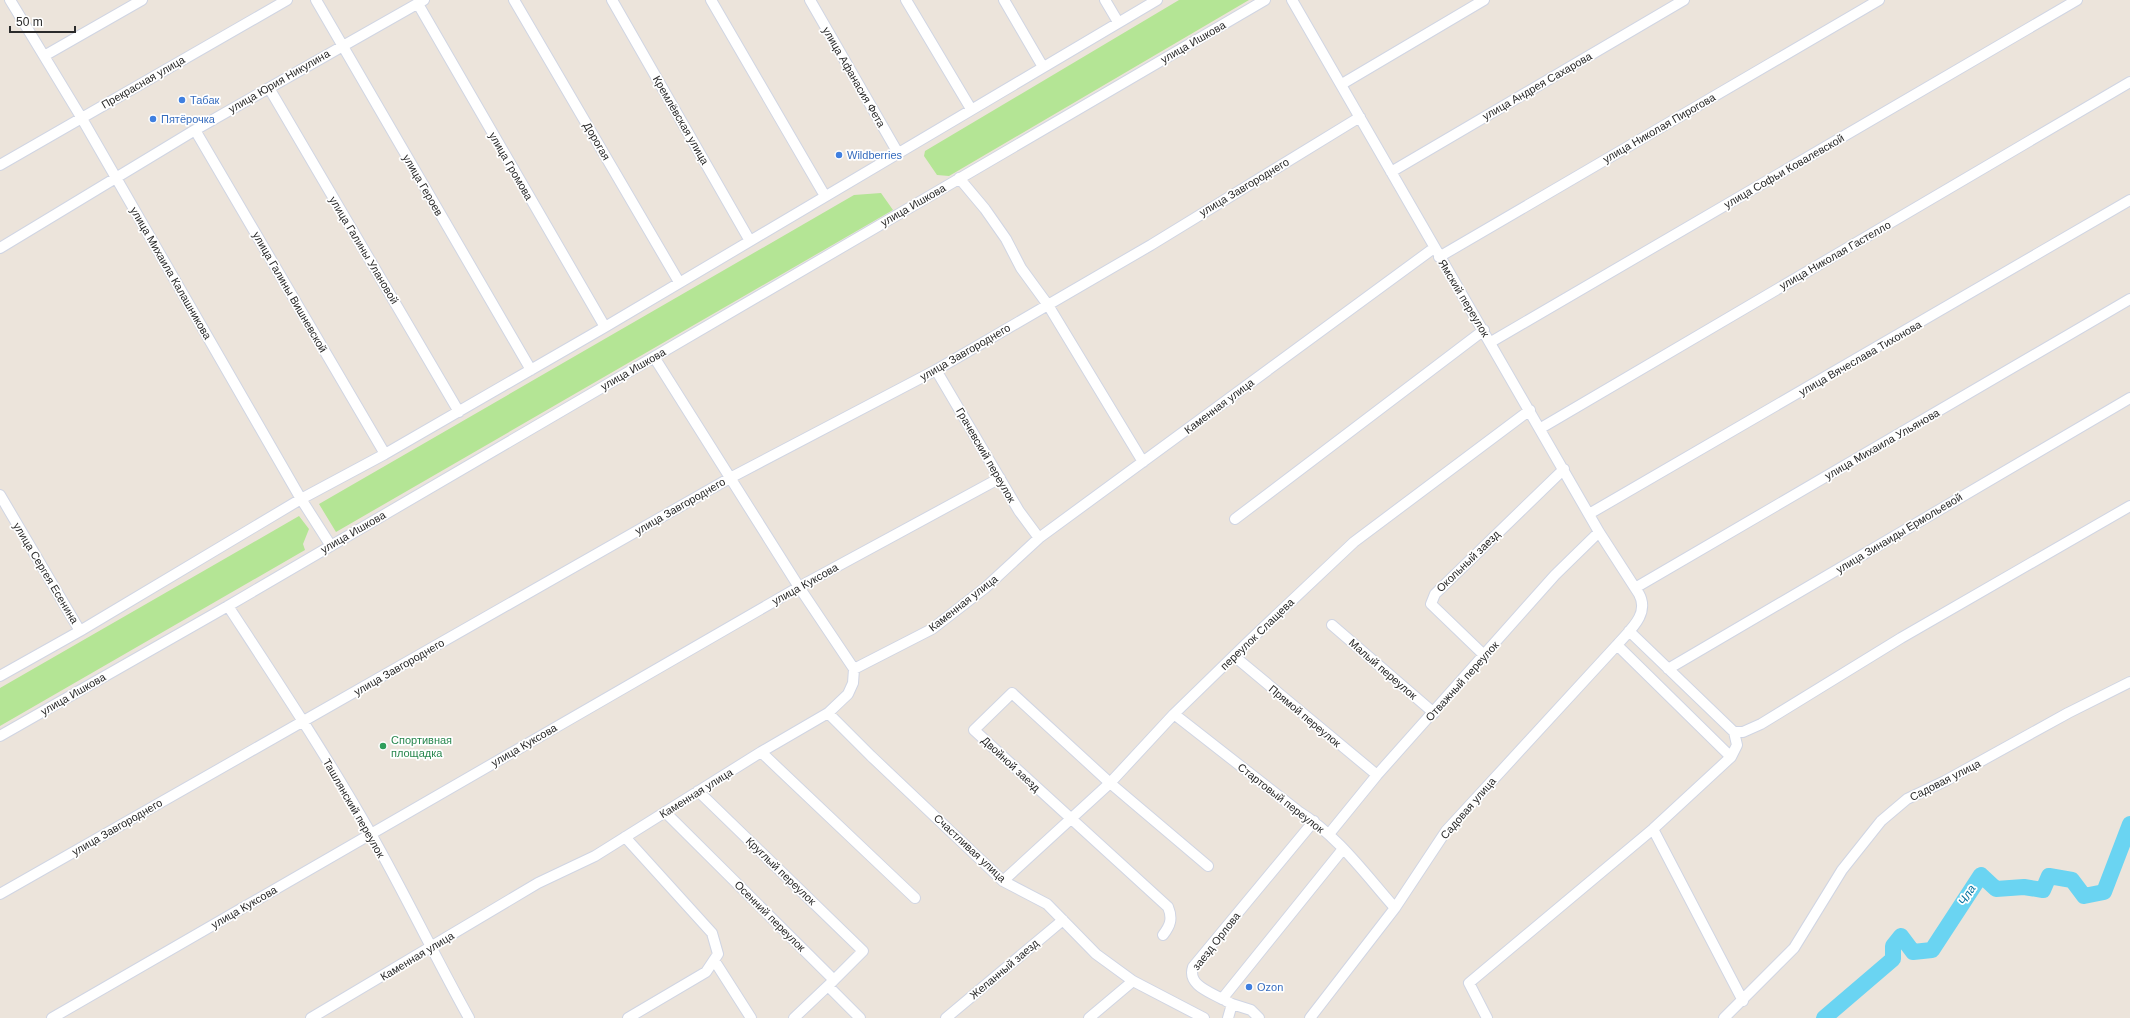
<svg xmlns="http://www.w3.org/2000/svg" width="2130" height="1018" viewBox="0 0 2130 1018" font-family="Helvetica,sans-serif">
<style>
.green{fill:#b4e595}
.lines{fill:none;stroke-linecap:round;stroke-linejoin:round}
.river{stroke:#6ad4f2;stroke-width:16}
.street-casing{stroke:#d0d5e3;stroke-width:12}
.street{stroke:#fff;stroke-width:10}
.shop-dot{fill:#3f7fe0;stroke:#fff;stroke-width:1.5}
.leisure-dot{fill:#2e9e5b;stroke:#fff;stroke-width:1.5}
.labels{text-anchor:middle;stroke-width:3.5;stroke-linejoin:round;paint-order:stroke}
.street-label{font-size:11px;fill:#2a2a2a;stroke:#fff}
.shop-label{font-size:11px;fill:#366cbe;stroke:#fff;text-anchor:start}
.leisure-label{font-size:11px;fill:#27864d;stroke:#fff;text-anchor:start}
.water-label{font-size:12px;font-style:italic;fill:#09729e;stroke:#fff}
</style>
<rect width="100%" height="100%" fill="#ece4db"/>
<path class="green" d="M1179,0h70l-300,176 -12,-1 -13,-19 1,-5z
M881,193l12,17 -557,322 -17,-28 535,-309z
M299,516l10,13 -6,15 2,6 -305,176v-38z"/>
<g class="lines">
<path class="river" d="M1824,1018l69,-59v-13l8,-10 12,16 19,-2 49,-75 15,14 28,-2 19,3 6,-14 23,4 12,16 20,-4 26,-68"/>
<defs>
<path id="street" d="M10,0l71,117 220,382 30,47
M316,0l215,370
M514,0l165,282
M612,0l138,241
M711,0l114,196
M810,0l88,153
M906,0l65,109
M1004,0l39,67
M1105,0l13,22
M1292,0l307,532 40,62c11,20 -9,36 -22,51l-171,186 -51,77 -85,110
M418,4l187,323
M44,56l98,-56
M1342,84l142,-84
M269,88l190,324
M195,130l190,324
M0,165l287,-165
M1391,172l293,-172
M959,178l26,31 21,30 15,29 27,37 95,157
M0,248l195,-118 229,-130
M1439,257l440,-257
M1491,342l586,-342
M654,357l145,230 55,82
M936,370l83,141 20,27
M1541,428l589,-346
M0,495l80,136
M1589,514l541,-314
M1235,519l249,-189
M1635,588l495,-289
M228,606c49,75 99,150 143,228 34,60 64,123 98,184
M1332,625l102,88
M1617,645l114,112
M1234,656l143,119
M1485,656l-54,-52 4,-10 129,-125
M1668,669l462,-271
M0,676l80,-45 221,-132 84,-45 220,-127 552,-327
M828,713l43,43 132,125 44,23 49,50 37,27 71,37
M1174,714l124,97c39,24 67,63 97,97
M1734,732h9l18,-8 140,-86 229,-132
M0,736l228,-130 1037,-606
M761,752l154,146
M698,791l165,160 -29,29
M665,812l169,168 -40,38
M1314,821l-121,146c-6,18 17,25 29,32l121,-150
M1653,829l90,172
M1329,834l48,-59 178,-200 44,-43
M625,837l87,96 6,21 -12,18 -78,46
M1003,881l107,-98 64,-69 74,-72 106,-100 176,-132
M0,894l730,-416 206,-108 215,-125 209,-128
M1163,935c7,-9 10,-16 5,-28l-194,-177 38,-37 98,90 98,83
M714,960l37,58
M828,986l32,32
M1226,1001l6,3 -4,14
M1232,1004l19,6 8,8
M52,1018l747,-431 201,-109
M311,1018l227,-135 57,-27 166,-104 67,-39 20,-19 5,-11 1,-14 78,-40 53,-41 54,-50 395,-290
M946,1018l117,-98
M1089,1018l44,-37
M1487,1018l-18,-35 184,-154 78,-72 6,-12 -3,-13 -105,-101
M1724,1018l70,-70 48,-78 39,-49 26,-22 38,-18 123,-68 62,-31"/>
</defs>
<use href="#street" class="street-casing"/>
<use href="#street" class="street"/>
</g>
<g class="shop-dot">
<circle cx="182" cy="100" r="4"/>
<circle cx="153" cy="119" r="4"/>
<circle cx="839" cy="155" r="4"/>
<circle cx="1249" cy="987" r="4"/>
</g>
<circle class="leisure-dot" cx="383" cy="746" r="4"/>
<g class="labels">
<g class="street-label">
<text transform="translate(1193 42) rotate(-30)" y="4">улица Ишкова</text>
<text transform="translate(854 77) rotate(60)" y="4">улица Афанасия Фета</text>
<text transform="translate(279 81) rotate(-30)" y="4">улица Юрия Никулина</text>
<text transform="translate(143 82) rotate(-30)" y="4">Прекрасная улица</text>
<text transform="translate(1537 86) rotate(-30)" y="4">улица Андрея Сахарова</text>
<text transform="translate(681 120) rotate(60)" y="4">Кремлёвская улица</text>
<text transform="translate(1659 128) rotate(-30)" y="4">улица Николая Пирогова</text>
<text transform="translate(597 141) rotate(60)" y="4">Дорогая</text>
<text transform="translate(511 166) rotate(60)" y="4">улица Громова</text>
<text transform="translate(1784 171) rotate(-30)" y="4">улица Софьи Ковалевской</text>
<text transform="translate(423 185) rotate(60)" y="4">улица Героев</text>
<text transform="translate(1244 187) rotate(-31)" y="4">улица Завгороднего</text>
<text transform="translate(913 205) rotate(-30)" y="4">улица Ишкова</text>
<text transform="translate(364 250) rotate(59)" y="4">улица Галины Улановой</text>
<text transform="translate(1835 255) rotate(-30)" y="4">улица Николая Гастелло</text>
<text transform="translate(171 273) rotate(60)" y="4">улица Михаила Калашникова</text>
<text transform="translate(290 292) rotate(60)" y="4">улица Галины Вишневской</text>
<text transform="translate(1464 298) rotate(59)" y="4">Ямский переулок</text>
<text transform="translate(965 352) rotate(-30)" y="4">улица Завгороднего</text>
<text transform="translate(1860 358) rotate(-30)" y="4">улица Вячеслава Тихонова</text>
<text transform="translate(633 369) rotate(-30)" y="4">улица Ишкова</text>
<text transform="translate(1219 406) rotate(-37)" y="4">Каменная улица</text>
<text transform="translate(1882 444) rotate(-30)" y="4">улица Михаила Ульянова</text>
<text transform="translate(986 455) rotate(60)" y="4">Грачевский переулок</text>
<text transform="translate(680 506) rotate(-30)" y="4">улица Завгороднего</text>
<text transform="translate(353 532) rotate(-30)" y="4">улица Ишкова</text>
<text transform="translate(1899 533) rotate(-31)" y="4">улица Зинаиды Ермольевой</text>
<text transform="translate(1468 561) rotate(-44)" y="4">Окольный заезд</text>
<text transform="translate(46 573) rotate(59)" y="4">улица Сергея Есенина</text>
<text transform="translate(805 584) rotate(-29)" y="4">улица Куксова</text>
<text transform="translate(963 603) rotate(-38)" y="4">Каменная улица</text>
<text transform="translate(1257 634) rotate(-44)" y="4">переулок Слащева</text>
<text transform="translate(399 667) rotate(-30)" y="4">улица Завгороднего</text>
<text transform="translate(1383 669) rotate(41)" y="4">Малый переулок</text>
<text transform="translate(1462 681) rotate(-48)" y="4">Отважный переулок</text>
<text transform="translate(73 694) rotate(-30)" y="4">улица Ишкова</text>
<text transform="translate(1305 716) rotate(40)" y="4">Прямой переулок</text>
<text transform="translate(524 745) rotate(-30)" y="4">улица Куксова</text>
<text transform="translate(1011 764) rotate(43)" y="4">Двойной заезд</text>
<text transform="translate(1945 780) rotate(-27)" y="4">Садовая улица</text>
<text transform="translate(696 793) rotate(-32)" y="4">Каменная улица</text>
<text transform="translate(1281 798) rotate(38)" y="4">Стартовый переулок</text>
<text transform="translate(354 808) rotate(60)" y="4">Ташлянский переулок</text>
<text transform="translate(1468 808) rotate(-49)" y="4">Садовая улица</text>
<text transform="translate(117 827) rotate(-30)" y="4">улица Завгороднего</text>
<text transform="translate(970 848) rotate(43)" y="4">Счастливая улица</text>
<text transform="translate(781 871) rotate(44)" y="4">Круглый переулок</text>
<text transform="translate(244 907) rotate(-30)" y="4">улица Куксова</text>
<text transform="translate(770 916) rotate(45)" y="4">Осенний переулок</text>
<text transform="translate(1216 941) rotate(-52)" y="4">заезд Орлова</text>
<text transform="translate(417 956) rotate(-31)" y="4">Каменная улица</text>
<text transform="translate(1004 969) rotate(-40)" y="4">Желанный заезд</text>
</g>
<g class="shop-label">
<text x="190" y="104">Табак</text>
<text x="161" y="123">Пятёрочка</text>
<text x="847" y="159">Wildberries</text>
<text x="1257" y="991">Ozon</text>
</g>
<g class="leisure-label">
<text x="391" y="744">Спортивная<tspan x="391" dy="13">площадка</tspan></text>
</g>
<g class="water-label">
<text transform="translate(1967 895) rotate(-57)" y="4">Чла</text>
</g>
</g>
<path d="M10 26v6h65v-6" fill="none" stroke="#2a2a2a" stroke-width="2"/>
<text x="16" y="26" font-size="12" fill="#2a2a2a" stroke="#ffffff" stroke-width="3" paint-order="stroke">50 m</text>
</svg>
